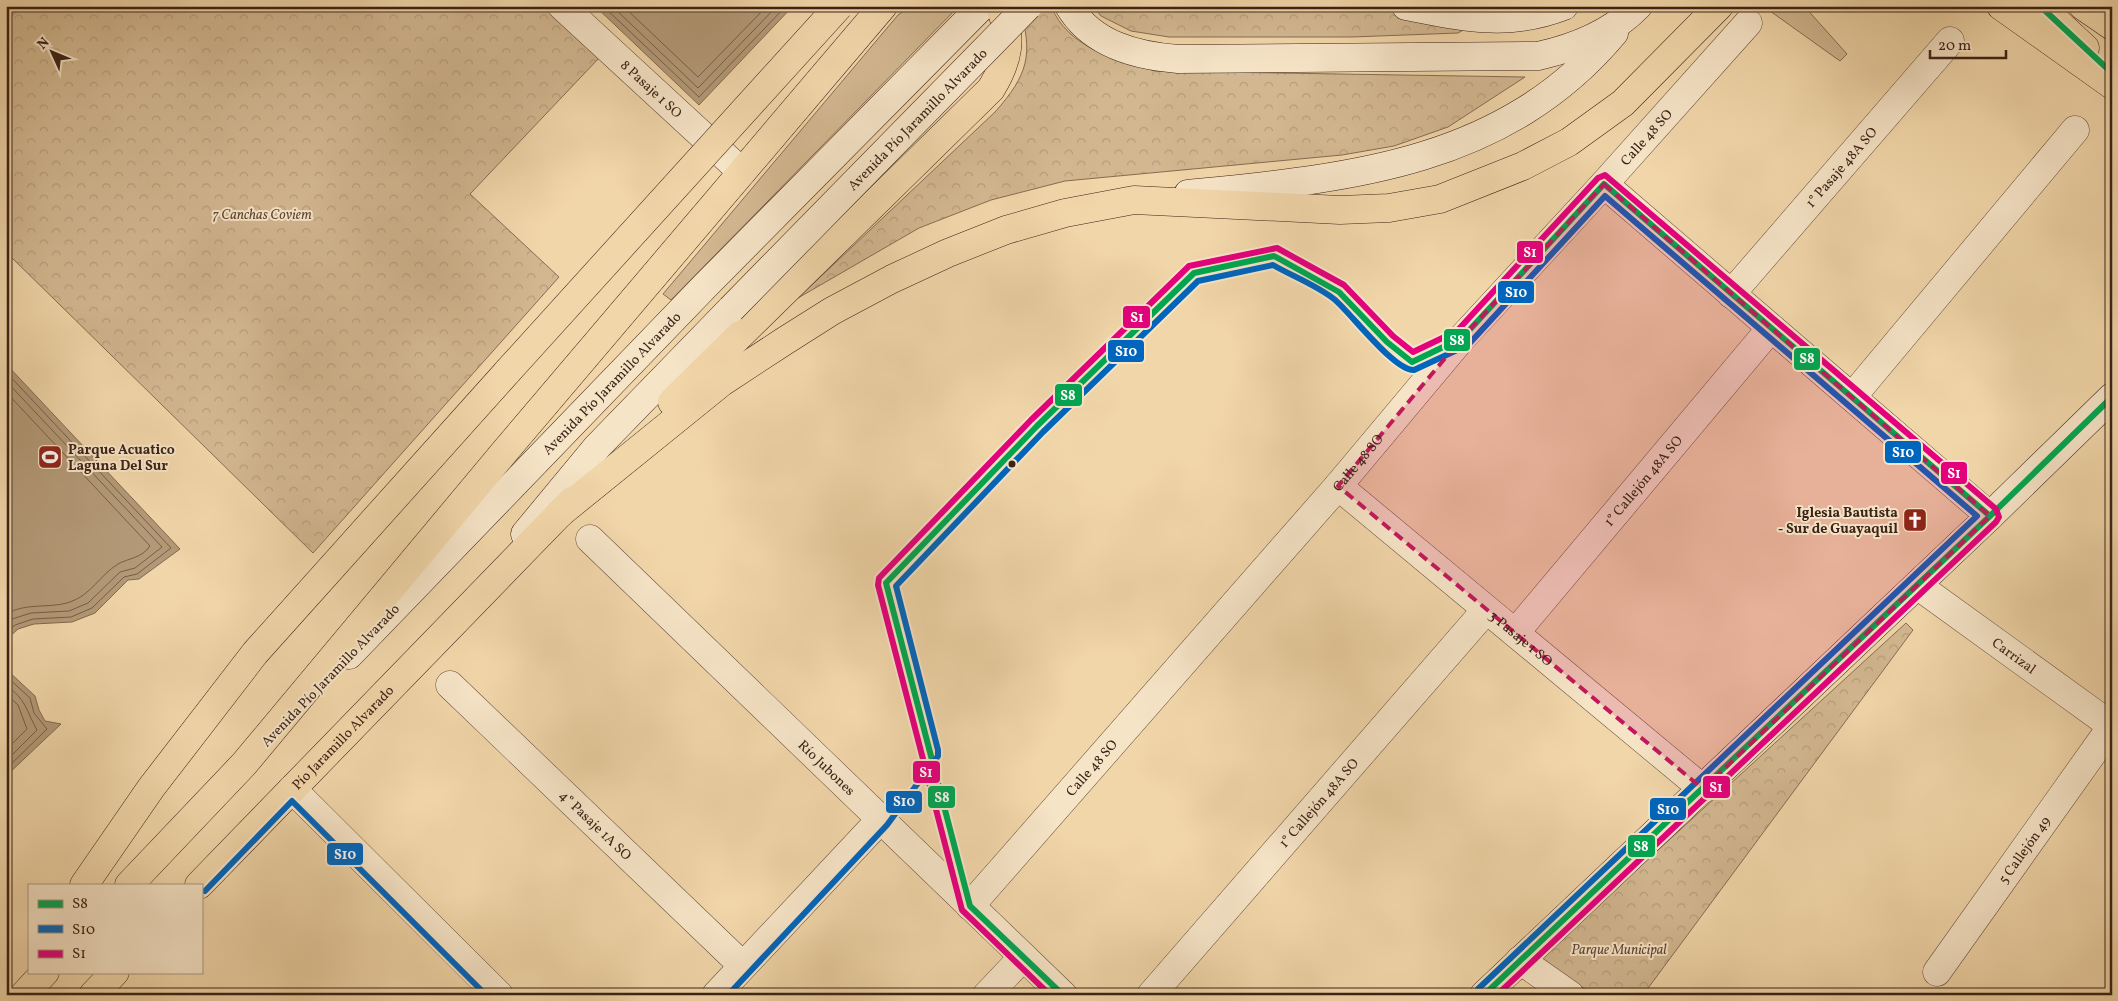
<svg xmlns="http://www.w3.org/2000/svg" width="2118" height="1001" viewBox="0 0 2118 1001" font-family="Vollkorn,serif">
<style>
.green{fill:#d2b790;stroke:#866c54}
.park{fill:url(#park-crowns);stroke:#866c54}
.water{fill:#b39977;stroke:#836951}
.lines{fill:none;stroke-linecap:round;stroke-linejoin:round}
.shore{stroke:#775e47;stroke-width:1}
.street-casing{stroke:#684f3c;stroke-width:29}
.secondary-casing{stroke:#3b2217;stroke-width:29}
.primary-casing{stroke:#3b2217;stroke-width:29}
.highway-casing{stroke:#3b2217;stroke-width:29}
.street{stroke:#f6e4c7;stroke-width:28}
.secondary{stroke:#f6e4c7;stroke-width:28}
.primary{stroke:#f1d6a9;stroke-width:28}
.highway{stroke:#f1d6a9;stroke-width:28}
.secondary-bridge-casing{stroke:#3b2217;stroke-width:29;stroke-linecap:butt}
.highway-bridge-casing{stroke:#3b2217;stroke-width:29;stroke-linecap:butt}
.secondary-bridge{stroke:#f6e4c7;stroke-width:28}
.highway-bridge{stroke:#f1d6a9;stroke-width:28}
.bus-1-casing{stroke:#f6e4c7;stroke-width:10}
.bus-2-casing{stroke:#f6e4c7;stroke-width:10}
.bus-3-casing{stroke:#f6e4c7;stroke-width:10}
.bus-1{stroke:#00a651;stroke-width:6}
.bus-2{stroke:#0065bd;stroke-width:6}
.bus-3{stroke:#e5007d;stroke-width:6}
.marked{fill:#c2185b;fill-opacity:0.2;stroke:#c2185b;stroke-width:4;stroke-dasharray:10 6;stroke-linejoin:round}
.bus-dot{fill:#3b2217;stroke:#f6e4c7;stroke-width:2}
.labels{text-anchor:middle;stroke-width:4;stroke-linejoin:round;paint-order:stroke}
.street-label{font-size:14px;fill:#3b2217;stroke:#f6e4c7}
.park-label{font-size:14px;font-style:italic;fill:#614735;stroke:#f6e4c7}
.poi-label{font-size:14px;font-weight:bold;fill:#3b2217;stroke:#f6e4c7;text-anchor:start}
.line-badge{stroke:#f6e4c7;stroke-width:2}
.badge-label{font-size:14px;text-anchor:middle;font-weight:bold;fill:#fff}
</style>
<defs>
<pattern id="park-crowns" width="20" height="18" patternUnits="userSpaceOnUse" patternTransform="scale(1.25)"><rect width="20" height="18" fill="#d2b790"/><path d="M2 6a3 3 0 1 1 6 0M12 15a3 3 0 1 1 6 0" fill="none" stroke="#b59d7b"/></pattern>
</defs>
<rect width="100%" height="100%" fill="#f1d6a9"/>
<filter id="stains"><feTurbulence type="fractalNoise" baseFrequency=".004" numOctaves="4"/><feColorMatrix values="0 0 0 0 .2 0 0 0 0 .09 0 0 0 0 .02 0 0 0 .5 -.17"/></filter>
<radialGradient id="worn" r=".72"><stop offset=".6" stop-color="#630" stop-opacity="0"/><stop offset="1" stop-color="#630" stop-opacity=".3"/></radialGradient>
<path class="green" d="M911,6h48l-288,294 -8,-6 235,-279z
M1763,6h41l43,48 -7,7z"/>
<path class="park" d="M21,6h525l53,52 -129,136 89,83 -246,276 -307,-301v-230z
M1019,6h32c17,42 65,54 104,65l370,6 -77,50 -54,19 -52,9 -277,26 -74,19 -72,28 -121,70 197,-186c33,-37 39,-58 24,-106z
M1093,6h414l-49,27 -106,4h-183l-38,-6 -30,-15z
M1906,623l7,7 -270,365h-48l-57,-35z"/>
<path class="water" d="M595,6h198l-94,99z
M6,364l174,185 -41,30 -11,1 -33,33 -23,9 -38,2 -16,5 -12,11z
M6,669l29,27 4,14 6,11 16,3 -55,52z"/>
<g class="lines">
<path class="shore" d="M603,6l96,91 87,-91
M612,6l86,82 79,-82
M623,6l75,71 69,-71
M6,372l165,176 -34,26 -13,3 -32,31 -21,9 -38,2 -18,6 -9,8
M6,381l156,166 -27,21 -15,4 -32,31 -19,8 -38,2 -19,6 -6,5
M6,392l144,154c-8,12 -21,12 -32,18 -18,11 -27,31 -48,38 -21,7 -43,0 -64,12
M6,676l24,22 4,15 13,16 -41,40
M6,685c21,16 19,23 31,45l-31,31
M6,694l12,11 9,24 -21,21"/>
<defs>
<g id="street">
<path id="s1" d="M562,6l180,166"/>
<path d="M1604,184l386,332"/>
<path id="s2" d="M1731,294l219,-253"/>
<path d="M1852,397l223,-267"/>
<path id="s3" d="M1338,486l365,303"/>
<path id="s4" d="M590,539l473,456"/>
<path id="s5" d="M1917,585l195,141"/>
<path id="s6" d="M1515,633l256,-305"/>
<path id="s7" d="M450,685l292,280"/>
<path d="M292,789l207,206"/>
<path id="s8" d="M970,906l368,-420 124,-148 142,-154 144,-161"/>
<path d="M1520,960l50,35"/>
<path id="s9" d="M1937,972l175,-246"/>
<path d="M716,995l165,-176"/>
<path d="M987,995l36,-38"/>
<path id="s10" d="M1151,995l335,-385"/>
</g>
<g id="secondary">
<path d="M1069,6c23,39 68,50 109,53l360,-3c36,-8 74,-23 100,-50"/>
<path d="M1406,6c58,11 101,22 158,0"/>
<path d="M1188,194c160,-16 315,-29 426,-161"/>
<path d="M525,534l72,-87 134,-138"/>
<path id="s11" d="M349,655l356,-369 277,-280"/>
<path d="M1484,995l506,-479 122,-119"/>
</g>
<path id="primary" d="M2001,6l111,79
M2040,6l45,42
M2083,6l29,20"/>
<g id="highway">
<path d="M672,402l319,-313c17,-28 23,-52 8,-83"/>
<path d="M559,514l163,-132 61,-40 49,-31 60,-32 56,-26 58,-23 59,-17 69,-13 206,10 49,-2 51,-9 83,-33 46,-24 54,-39 96,-97"/>
<path d="M84,885l67,-97 104,-135 253,-282"/>
<path d="M129,885l115,-121 262,-314 377,-444"/>
<path id="s12" d="M199,885l373,-384"/>
<path d="M24,995l21,-23"/>
<path d="M93,995l22,-23"/>
</g>
</defs>
<use href="#street" class="street-casing"/>
<use href="#secondary" class="secondary-casing"/>
<use href="#primary" class="primary-casing"/>
<use href="#highway" class="highway-casing"/>
<use href="#street" class="street"/>
<use href="#secondary" class="secondary"/>
<use href="#primary" class="primary"/>
<use href="#highway" class="highway"/>
<defs>
<g id="secondary-bridge">
<path id="s13" d="M731,309l297,-303"/>
</g>
<path id="highway-bridge" d="M508,371l331,-365"/>
</defs>
<use href="#secondary-bridge" class="secondary-bridge-casing"/>
<use href="#highway-bridge" class="highway-bridge-casing"/>
<use href="#secondary-bridge" class="secondary-bridge"/>
<use href="#highway-bridge" class="highway-bridge"/>
<defs>
<path id="bus-1" d="M2040,6l72,67
M1063,995l-93,-89 -84,-323 151,-157 157,-153 80,-17 65,36 48,50 25,20 50,-24 142,-154 386,332
M1484,995l506,-479 122,-119"/>
<path id="bus-2" d="M205,891l87,-90 194,194
M728,995l159,-170 51,-69v-6l-42,-164 147,-154 155,-151 75,-16c19,11 43,20 61,34 17,14 60,72 80,71l54,-25 137,-149 372,320 -499,473"/>
<path id="bus-3" d="M1050,995l-88,-85 -84,-325 1,-7 152,-158 158,-154 88,-18 67,37 49,51 20,16 44,-21 141,-153 7,-3 391,334 3,8 -3,5 -499,473"/>
</defs>
<use href="#bus-1" class="bus-1-casing"/>
<use href="#bus-2" class="bus-2-casing"/>
<use href="#bus-3" class="bus-3-casing"/>
<use href="#bus-1" class="bus-1"/>
<use href="#bus-2" class="bus-2"/>
<use href="#bus-3" class="bus-3"/>
</g>
<path class="marked" d="M1604,184l386,332 -287,273 -365,-303 124,-148z"/>
<defs>
<symbol id="stadium-square" viewBox="-11 -11 22 22"><rect x="-9" y="-9" width="18" height="18" rx="4" fill="#8f2418" stroke="#f6e4c7"/><path d="M0-5a6.5 5 0 1 0 0 10a6.5 5 0 1 0 0-10ZM-3.5-1.8h7v3.6h-7Z" fill="#fff"/></symbol>
<symbol id="church-square" viewBox="-11 -11 22 22"><rect x="-9" y="-9" width="18" height="18" rx="4" fill="#8f2418" stroke="#f6e4c7"/><path d="M-1.2-6h2.4v3.5h3.3v2.4h-3.3V6h-2.4V-.1h-3.3v-2.4h3.3Z" fill="#fff"/></symbol>
</defs>
<g fill-rule="evenodd">
<use href="#stadium-square" x="36" y="443" width="28" height="28"/>
<use href="#church-square" x="1901" y="506" width="28" height="28"/>
</g>
<circle class="bus-dot" cx="1012" cy="464" r="4.5"/>
<g class="labels">
<g class="street-label">
<text dy="5" stroke="none"><textPath href="#s1" startOffset="122">8 Pasaje 1 SO</textPath></text>
<text dy="5" stroke="none"><textPath href="#s13" startOffset="266">Avenida Pío Jaramillo Alvarado</textPath></text>
<text dy="5" stroke="none"><textPath href="#s8" startOffset="1024">Calle 48 SO</textPath></text>
<text dy="5" stroke="none"><textPath href="#s2" startOffset="168">1° Pasaje 48A SO</textPath></text>
<text dy="5" stroke="none"><textPath href="#s11" startOffset="378">Avenida Pío Jaramillo Alvarado</textPath></text>
<text dy="5" stroke="none"><textPath href="#s8" startOffset="589">Calle 48 SO</textPath></text>
<text dy="5" stroke="none"><textPath href="#s6" startOffset="199">1° Callejón 48A SO</textPath></text>
<text dy="5" stroke="none"><textPath href="#s3" startOffset="238">3 Pasaje 1 SO</textPath></text>
<text dy="5" stroke="none"><textPath href="#s5" startOffset="120">Carrizal</textPath></text>
<text transform="translate(330 675) rotate(-46)" y="5">Avenida Pío Jaramillo Alvarado</text>
<text dy="5" stroke="none"><textPath href="#s12" startOffset="206">Pío Jaramillo Alvarado</textPath></text>
<text dy="5" stroke="none"><textPath href="#s4" startOffset="329">Río Jubones</textPath></text>
<text dy="5" stroke="none"><textPath href="#s8" startOffset="184">Calle 48 SO</textPath></text>
<text dy="5" stroke="none"><textPath href="#s10" startOffset="255">1° Callejón 48A SO</textPath></text>
<text dy="5" stroke="none"><textPath href="#s7" startOffset="202">4° Pasaje 1A SO</textPath></text>
<text dy="5" stroke="none"><textPath href="#s9" startOffset="150">5 Callejón 49</textPath></text>
</g>
<g class="park-label">
<text x="262" y="219">7 Canchas Coviem</text>
<text x="1619" y="954">Parque Municipal</text>
</g>
<g class="poi-label">
<text x="68" y="454">Parque Acuatico<tspan x="68" dy="16">Laguna Del Sur</tspan></text>
<text x="1898" y="517" text-anchor="end">Iglesia Bautista<tspan x="1898" dy="16">- Sur de Guayaquil</tspan></text>
</g>
</g>
<g class="line-badge">
<rect x="1516" y="240" width="28" height="24" rx="5" fill="#e5007d"/>
<rect x="1497" y="280" width="38" height="24" rx="5" fill="#0065bd"/>
<rect x="1122" y="305" width="29" height="24" rx="5" fill="#e5007d"/>
<rect x="1443" y="328" width="28" height="24" rx="5" fill="#00a651"/>
<rect x="1107" y="339" width="38" height="24" rx="5" fill="#0065bd"/>
<rect x="1793" y="347" width="28" height="24" rx="5" fill="#00a651"/>
<rect x="1054" y="383" width="29" height="24" rx="5" fill="#00a651"/>
<rect x="1884" y="440" width="38" height="24" rx="5" fill="#0065bd"/>
<rect x="1940" y="461" width="28" height="24" rx="5" fill="#e5007d"/>
<rect x="912" y="760" width="29" height="24" rx="5" fill="#e5007d"/>
<rect x="1702" y="775" width="29" height="24" rx="5" fill="#e5007d"/>
<rect x="927" y="785" width="29" height="24" rx="5" fill="#00a651"/>
<rect x="885" y="790" width="38" height="24" rx="5" fill="#0065bd"/>
<rect x="1649" y="797" width="38" height="24" rx="5" fill="#0065bd"/>
<rect x="1627" y="834" width="29" height="24" rx="5" fill="#00a651"/>
<rect x="326" y="842" width="38" height="24" rx="5" fill="#0065bd"/>
</g>
<g class="badge-label">
<text x="1530" y="257">S1</text>
<text x="1516" y="297">S10</text>
<text x="1137" y="322">S1</text>
<text x="1457" y="345">S8</text>
<text x="1126" y="356">S10</text>
<text x="1807" y="363">S8</text>
<text x="1068" y="400">S8</text>
<text x="1903" y="457">S10</text>
<text x="1954" y="478">S1</text>
<text x="926" y="777">S1</text>
<text x="1716" y="792">S1</text>
<text x="942" y="802">S8</text>
<text x="904" y="806">S10</text>
<text x="1668" y="814">S10</text>
<text x="1641" y="851">S8</text>
<text x="345" y="859">S10</text>
</g>
<rect width="2118" height="1001" fill="none" stroke="#f1d6a9" stroke-width="25"/>
<rect x="8" y="8" width="2103" height="986" fill="none" stroke="#3b2217" stroke-width="2.5"/>
<rect x="12" y="12" width="2093" height="976" fill="none" stroke="#3b2217"/>
<rect x="28" y="884" width="175" height="90" fill="#f6e4c7" stroke="#ab9681"/>
<rect x="38" y="900" width="25" height="8" fill="#00a651" stroke="#ab9681"/>
<text x="72" y="908" font-size="15" fill="#3b2217">S8</text>
<rect x="38" y="925" width="25" height="8" fill="#0065bd" stroke="#ab9681"/>
<text x="72" y="934" font-size="15" fill="#3b2217">S10</text>
<rect x="38" y="950" width="25" height="8" fill="#e5007d" stroke="#ab9681"/>
<text x="72" y="958" font-size="15" fill="#3b2217">S1</text>
<g transform="translate(52 52) rotate(314)" stroke="#f6e4c7" stroke-width="4" paint-order="stroke">
<path d="M0-4L9 19L0 12L-9 19Z" fill="#3b2217"/>
<text y="-8" font-size="14" font-weight="bold" text-anchor="middle" fill="#3b2217">N</text>
</g>
<path d="M1930 50v8h76v-8" fill="none" stroke="#3b2217" stroke-width="2.5"/>
<text x="1938" y="50" font-size="15" fill="#3b2217" stroke="#f6e4c7" stroke-width="4" paint-order="stroke">20 m</text>
<rect width="100%" height="100%" filter="url(#stains)"/>
<rect width="100%" height="100%" fill="url(#worn)"/>
</svg>
